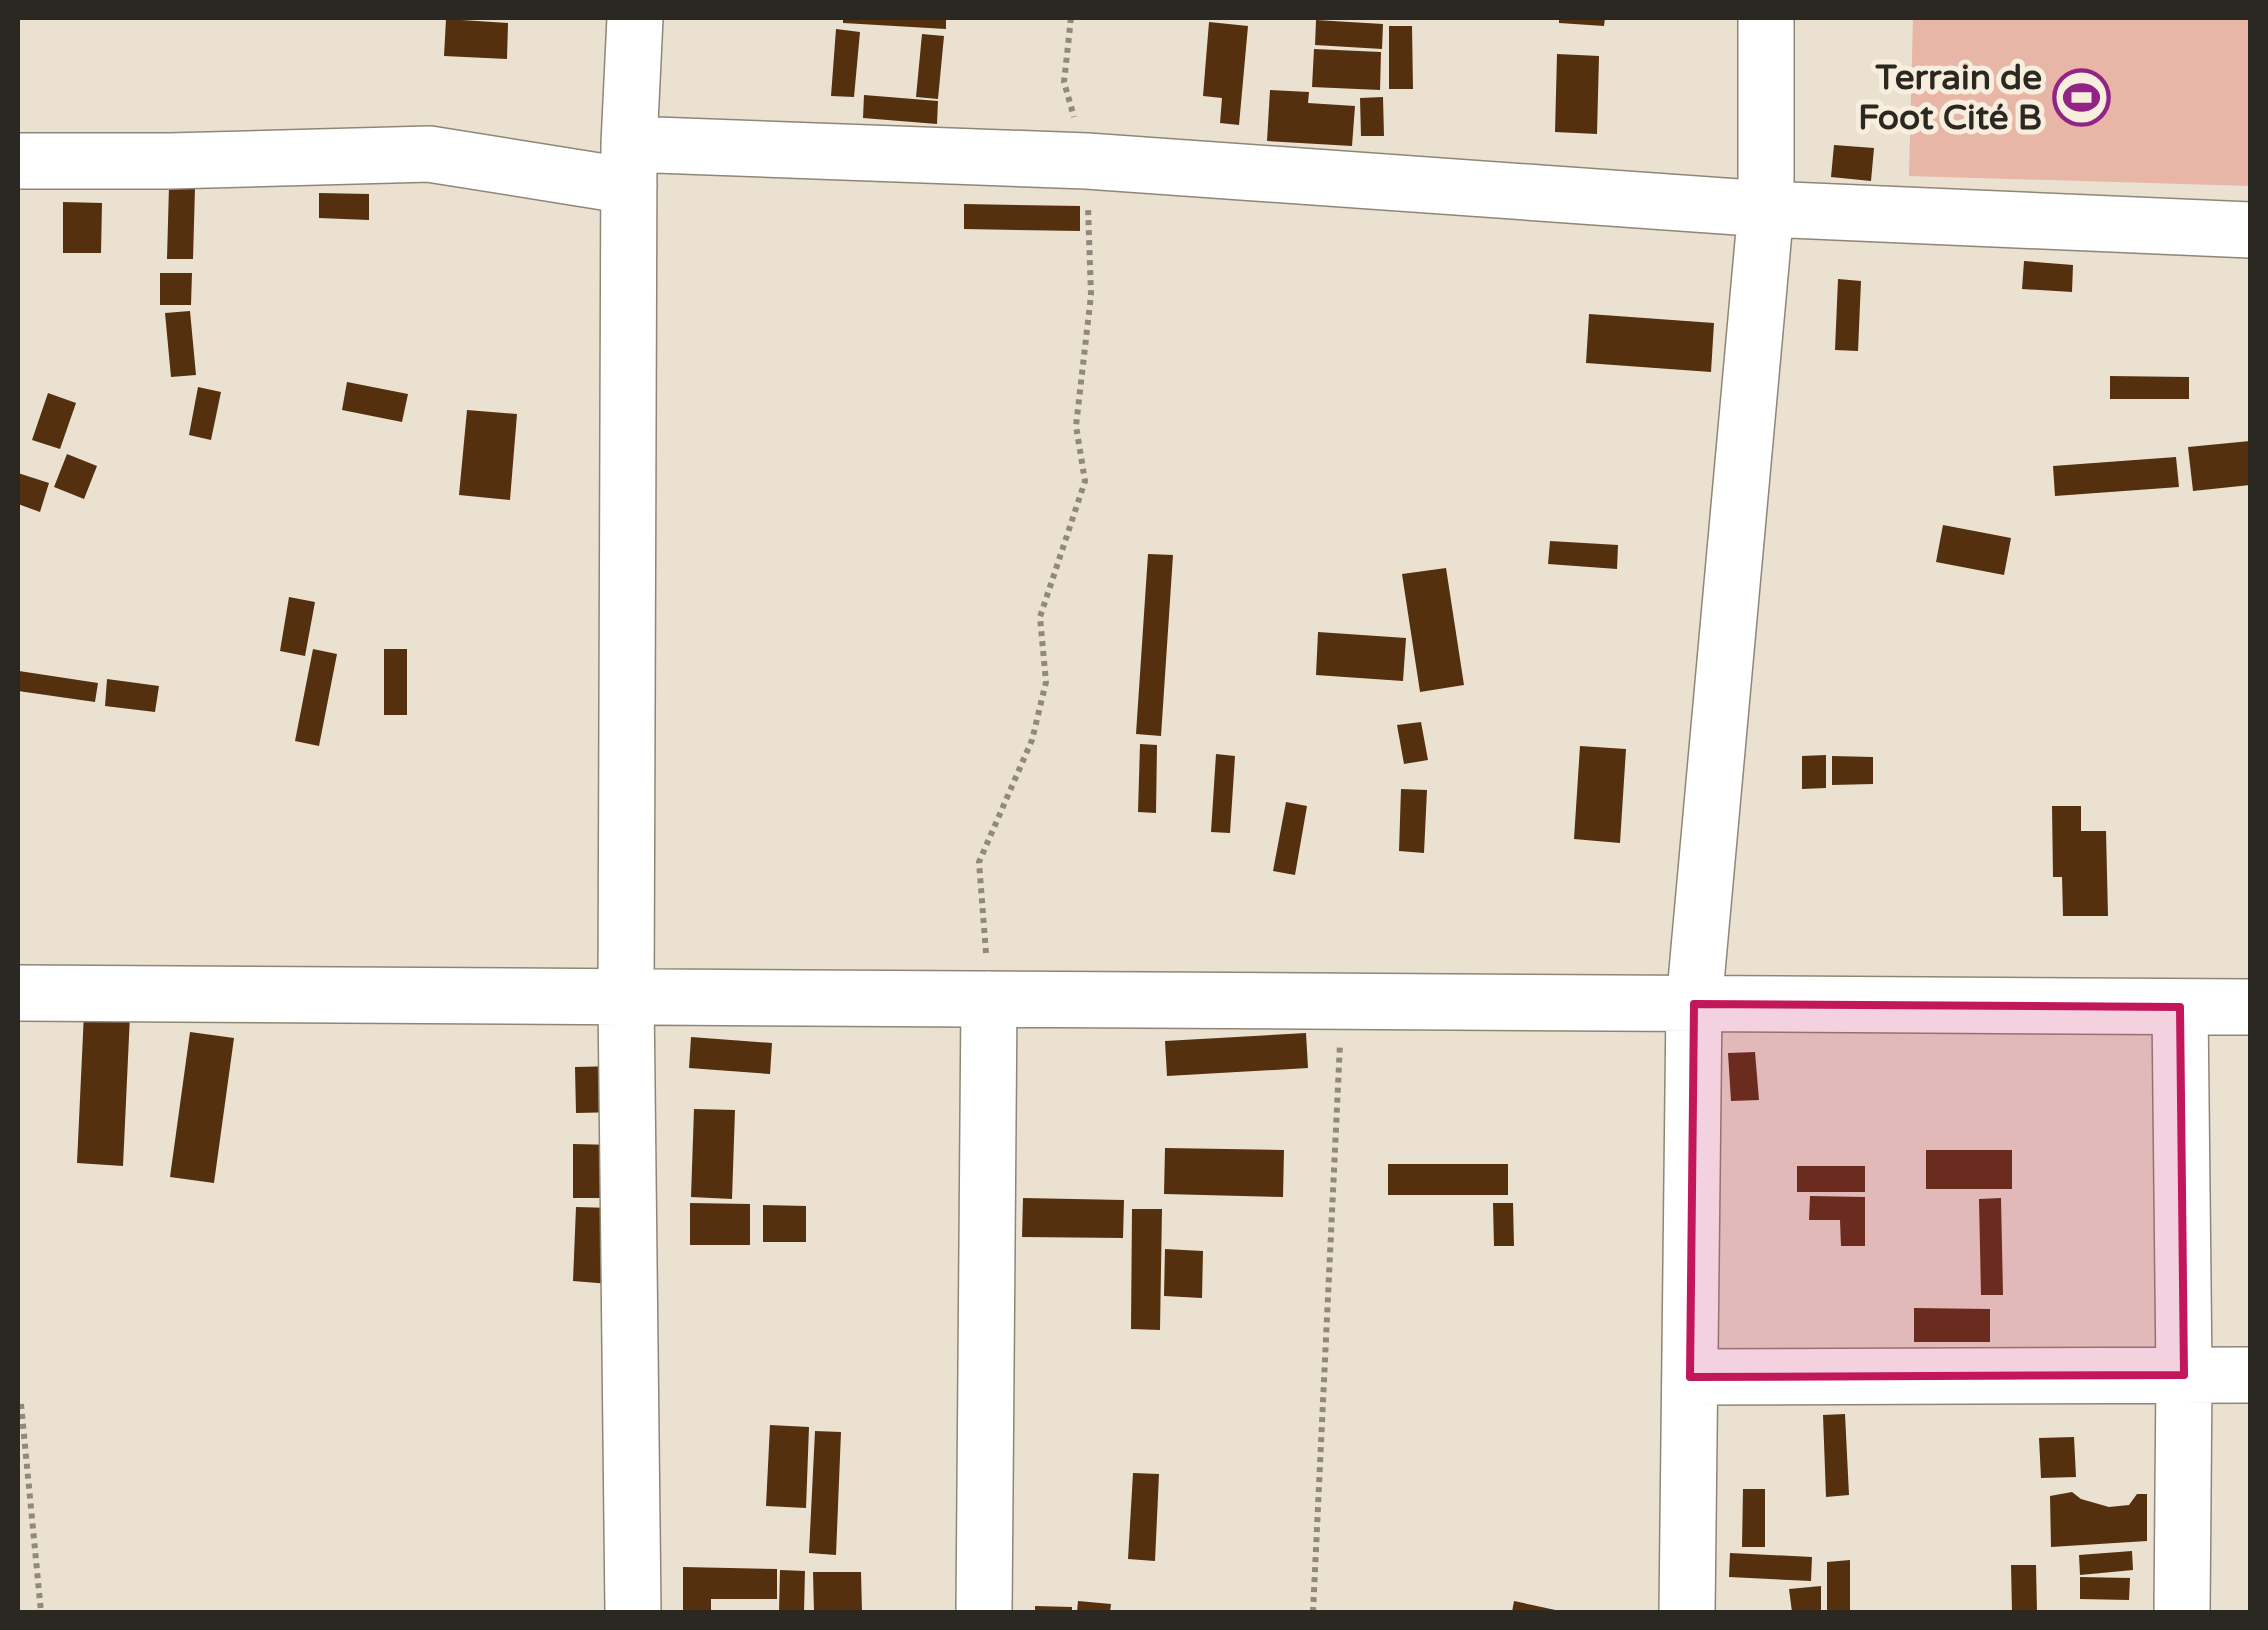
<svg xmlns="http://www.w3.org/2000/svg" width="2268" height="1630" viewBox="0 0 2268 1630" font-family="'Varela Round',sans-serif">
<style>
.green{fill:#e7b6a7}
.building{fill:#55300f}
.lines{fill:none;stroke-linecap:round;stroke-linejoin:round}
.minor-casing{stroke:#8e8678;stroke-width:58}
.path{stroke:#908a7e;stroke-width:6;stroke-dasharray:5 5;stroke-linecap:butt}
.minor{stroke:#fff;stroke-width:55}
.marked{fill:#c2185b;fill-opacity:0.2;stroke:#c2185b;stroke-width:8;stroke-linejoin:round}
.labels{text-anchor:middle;stroke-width:10;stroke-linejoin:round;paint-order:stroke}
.poi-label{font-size:35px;font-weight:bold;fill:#2b2721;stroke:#f8eede;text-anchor:end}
</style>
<rect width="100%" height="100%" fill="#eae1d1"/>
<path class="green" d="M1913,18h337v168l-341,-10z"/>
<path class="building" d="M843,18h103v11l-103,-6z
M1559,18h46l-1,8 -45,-3z
M446,19l62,4 -1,36 -63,-3z
M1316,20l67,4 -1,25 -67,-4z
M1209,22l39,4 -9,99 -19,-2 2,-25 -19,-2z
M1389,26h23l1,63h-24z
M836,29l24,3 -6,65 -23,-1z
M922,34l22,2 -6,63 -22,-2z
M1314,49l67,3 -1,38 -68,-3z
M1557,54l42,2 -2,78 -42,-2z
M1270,90l39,2 -1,11 47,3 -3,40 -85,-5z
M864,95l74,6 -1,23 -74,-6z
M1383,97l1,39h-23l-1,-38z
M1834,145l40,3 -3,33 -40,-4z
M169,186l26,2 -2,71h-26z
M319,193l50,1v26l-50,-2z
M63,202l39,1 -1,50h-38z
M964,204l116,2v25l-116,-2z
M2024,261l49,4 -1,27 -50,-3z
M160,273h32l-1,32h-31z
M1838,279l23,2 -3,70 -23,-1z
M190,311l6,64 -25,2 -6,-64z
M1589,314l125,9 -3,49 -125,-9z
M2110,376l79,1v22h-79z
M347,382l61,12 -6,28 -60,-12z
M198,387l23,5 -10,48 -22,-5z
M48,393l28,10 -16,46 -28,-9z
M467,410l50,4 -7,86 -51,-5z
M2250,441v44l-57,6 -5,-44z
M67,454l30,12 -13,33 -30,-12z
M2176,457l3,30 -124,9 -2,-30z
M18,473l31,10 -9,29 -22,-8z
M1943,525l68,13 -7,37 -68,-13z
M1550,541l68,4 -1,24 -69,-5z
M1148,554l25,1 -12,181 -25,-2z
M1446,568l18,117 -44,7 -18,-118z
M289,597l26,5 -10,54 -25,-5z
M1318,632l88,6 -3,43 -87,-6z
M313,649l24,5 -18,92 -24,-5z
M384,649h23v66h-23z
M19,671l79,12 -3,19 -77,-11z
M107,679l52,7 -4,26 -50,-6z
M1421,722l7,38 -24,4 -7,-39z
M1140,744l17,1 -1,68 -18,-1z
M1580,746l46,3 -6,94 -46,-4z
M1216,754l19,2 -5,77 -19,-1z
M1826,755v33l-24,1v-33z
M1832,756l41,1v27l-41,1z
M1401,789l26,1 -3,63 -25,-2z
M1286,802l21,4 -12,69 -22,-4z
M2052,806h29v25h25l2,85h-45l-1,-39h-9z
M84,1013l46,2 -7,151 -46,-3z
M190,1032l44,6 -20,145 -44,-6z
M1306,1033l2,35 -141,8 -2,-35z
M691,1037l81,6 -2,31 -81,-6z
M1755,1052l4,48 -28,1 -3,-48z
M618,1066l1,46 -43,1 -1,-46z
M694,1109l41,1 -3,89 -41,-2z
M573,1144l43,1 -1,53h-42z
M1165,1148l119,2 -1,47 -119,-3z
M1926,1150h86v39h-86z
M1388,1164h120v31h-120z
M1797,1166h68v26h-68z
M1810,1196l55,1v49h-24l-1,-26h-31z
M1023,1198l101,2 -1,38 -101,-1z
M2001,1198l2,97h-22l-2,-96z
M690,1203l60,1v41h-60z
M1493,1203h20l1,43h-20z
M763,1205l43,1v36h-43z
M576,1207l36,1 -2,76 -37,-3z
M1132,1209h30l-2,121 -29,-1z
M1165,1249l38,2 -1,47 -38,-2z
M1914,1308l76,1v33h-76z
M1845,1414l4,81 -23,2 -3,-82z
M770,1425l39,2 -3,81 -40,-2z
M815,1431l26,1 -5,123 -27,-2z
M2074,1437l2,40 -35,1 -2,-40z
M1133,1473l26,1 -4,87 -27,-2z
M1743,1489h22v58h-23z
M2072,1492l9,7 28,8 20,-2 8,-11h10v47l-96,6 -1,-51z
M2132,1551l1,19 -53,5 -1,-20z
M1730,1553l82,4 -1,24 -82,-4z
M1850,1560v52h-23v-50z
M2011,1565h25l1,47h-25z
M683,1567l94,2v30h-66v13h-28z
M780,1570l25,1 -1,41h-25z
M813,1572h48l1,40h-48z
M2080,1577l50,1 -1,22 -49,-1z
M1821,1586v26h-29l-3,-23z
M1078,1601l33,3 -1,8h-33z
M1514,1601l46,10v1h-48z
M1035,1606l37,1v5h-37z"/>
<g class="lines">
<defs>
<path id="minor" d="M629,144l458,17 679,48 484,21
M18,161h152l259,-7 200,32
M18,993l2232,14
M2180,1007l4,368 -2,237
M1690,1377l560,-2
M633,1612l-7,-615 3,-853 6,-126
M984,1612l5,-613
M1687,1612l7,-608 72,-795v-191"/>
</defs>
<use href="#minor" class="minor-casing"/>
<path class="path" d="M1071,18l-7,64 10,35
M986,953l-7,-91 53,-122 14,-58 -6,-65 45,-136 -9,-55 15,-131 -3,-88
M21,1404l20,208
M1313,1612l27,-568"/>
<use href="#minor" class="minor"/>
</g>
<path class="marked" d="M1694,1004l486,3 4,368 -494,2z"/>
<defs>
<symbol id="stadium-ring" viewBox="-11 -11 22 22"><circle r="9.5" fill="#f8eede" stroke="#912485" stroke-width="1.5"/><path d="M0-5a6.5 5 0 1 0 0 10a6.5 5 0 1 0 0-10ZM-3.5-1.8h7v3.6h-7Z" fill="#912485"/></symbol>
</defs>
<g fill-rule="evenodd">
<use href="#stadium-ring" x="2050" y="66" width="63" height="63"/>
</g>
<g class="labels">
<g class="poi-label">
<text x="2042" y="89">Terrain de<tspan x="2042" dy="40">Foot Cité B</tspan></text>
</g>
</g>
<rect width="2268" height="1630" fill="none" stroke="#2b2721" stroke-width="40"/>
</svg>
